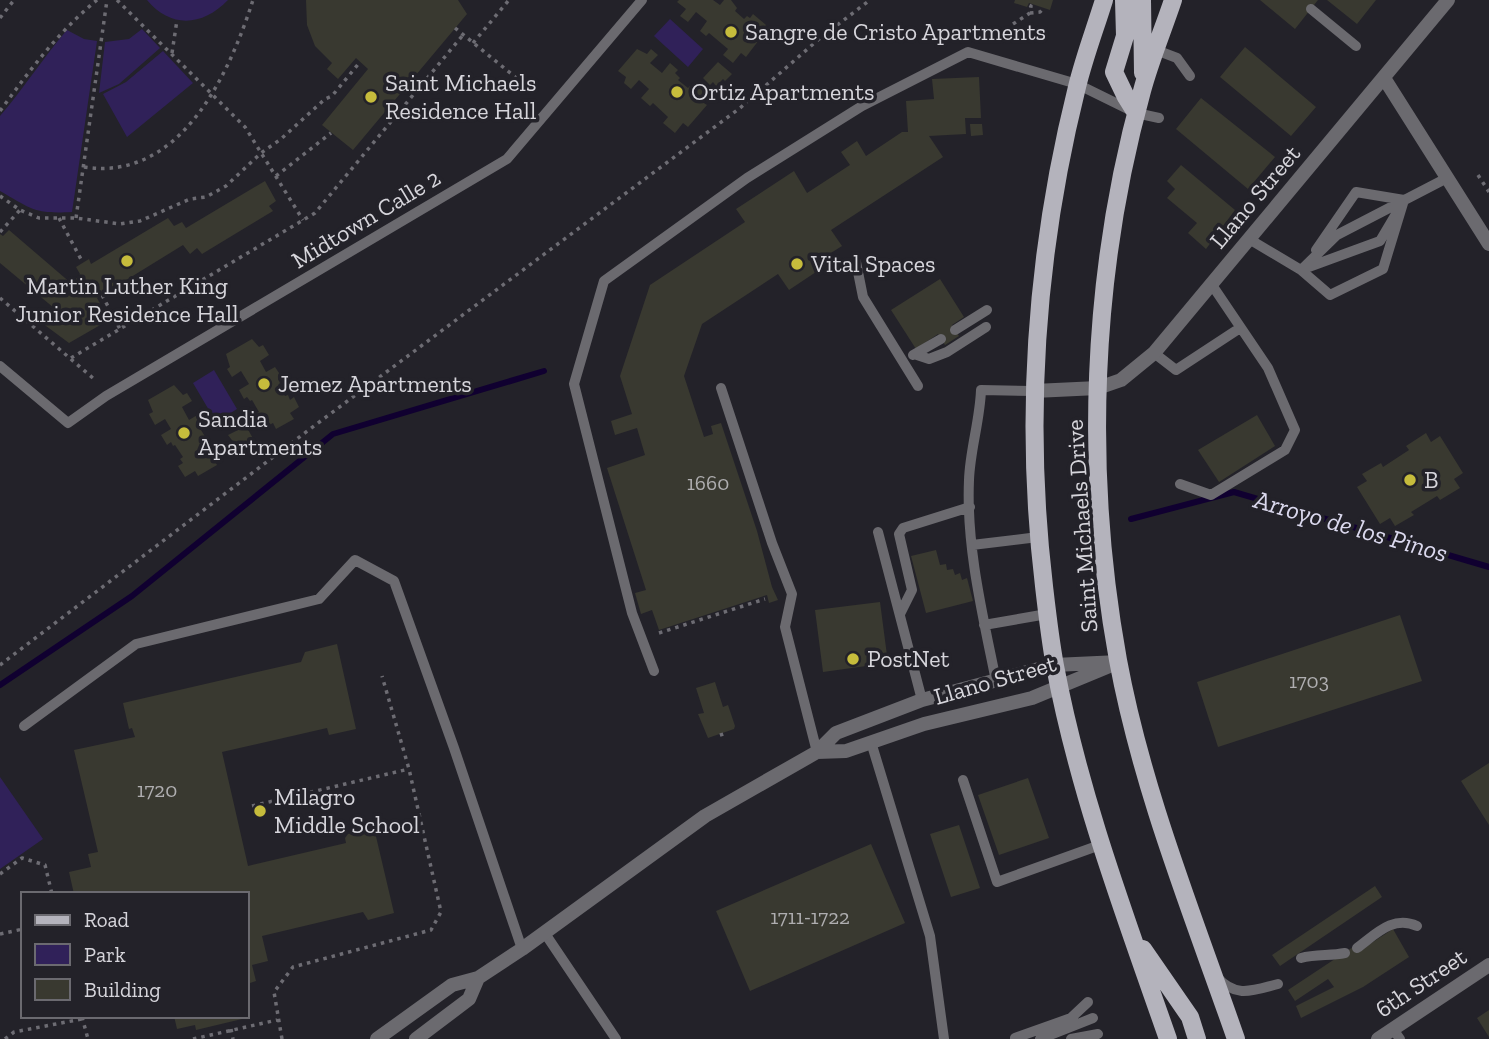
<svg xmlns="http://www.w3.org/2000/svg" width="1489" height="1039" viewBox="0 0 1489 1039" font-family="'Zilla Slab',serif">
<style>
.green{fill:#302159}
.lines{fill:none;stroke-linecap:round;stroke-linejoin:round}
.stream{stroke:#100030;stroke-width:6}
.building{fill:#393930}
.path{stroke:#6d6c73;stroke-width:3.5;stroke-dasharray:3.5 5;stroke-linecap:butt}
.service{stroke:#6b6a6f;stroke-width:10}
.minor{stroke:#6b6a6f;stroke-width:14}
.tertiary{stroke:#6b6a6f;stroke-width:14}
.primary{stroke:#b4b3bc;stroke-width:18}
.poi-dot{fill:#c6bc3c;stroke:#232229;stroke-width:2.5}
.labels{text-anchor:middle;stroke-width:7;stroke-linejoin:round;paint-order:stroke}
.number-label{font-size:21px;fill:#afaeb0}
.poi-label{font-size:24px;fill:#d6d5db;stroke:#232229;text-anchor:start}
.street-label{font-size:24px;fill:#d6d5db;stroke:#232229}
.water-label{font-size:26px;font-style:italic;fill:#dbd9ee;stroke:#232229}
</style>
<rect width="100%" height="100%" fill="#232229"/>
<path class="green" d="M147,0h81c-25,26 -57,29 -81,0z
M670,19l33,30 -15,18 -34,-31z
M142,29l18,19 -41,36 -20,9 6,-51 24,-3z
M67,30l17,9 13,2 -25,171c-39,2 -40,-3 -72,-21v-75c24,-28 43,-58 67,-86z
M163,51l30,32 -66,54 -24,-43 23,-12z
M214,370l23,39 -21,13 -23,-39z
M0,777l43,62 -43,30z"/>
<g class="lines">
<path class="stream" d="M1131,519l103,-27 255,75
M0,685l132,-89 201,-162 211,-63"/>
</g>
<path class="building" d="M306,0h152l9,14 -114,136 -31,-25 46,-56 -12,-11 -18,21 -11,-10 5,-6 -17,-17 -8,-21z
M679,0h34l7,5 4,-5h7l6,8 -2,3 9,8 3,-3 3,2 3,-4 13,11 -7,9 3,2 -16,21 -5,-4 -8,10 -10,-8 5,-6 -19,-16 -3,3 -6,-5 7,-10 -11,-9 -8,10 -8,-6 6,-7 -9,-7z
M1015,0h38l-3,10 -21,-7 -2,4 -13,-4z
M1260,0h58l-23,29z
M1327,0h49l-19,24z
M1245,47l71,60 -25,29 -71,-59z
M637,49l10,5 4,-5 7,6 -8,8 12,10 8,-10 8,7 -3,3 5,5 -2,2 10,8 2,-2 3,3 5,-5 11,10 -7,8 5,3 -19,22 -5,-4 -8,10 -12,-10 5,-6 -15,-14 -3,3 -9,-8 8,-9 -10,-9 -8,9 -7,-6 2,-6 -8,-6z
M718,62l14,12 -7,7 -2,-2 -7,7 -3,-4 -3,3 -7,-7z
M979,77l2,41h-16l1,16 -37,2 14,21 -112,73 11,16 -24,15 4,7 -33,22 -11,-16 -76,50 -18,52 20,61 9,-3 -2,-8 10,-3 36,108 15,56 6,13 -9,3 -2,-8 -108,35 -7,-20 -11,4 -6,-21 11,-3 -39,-122 38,-13 -8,-27 -22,7 -4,-14 21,-7 -12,-38 30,-91 95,-63 -9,-13 58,-38 13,22 43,-28 -9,-13 16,-11 9,15 36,-24h6l-2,-31 28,-2 -2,-20z
M1201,98l74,59 -27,32 -72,-60z
M970,124h12l1,11 -12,1z
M1181,165l54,45 -29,39 -18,-16 9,-10 -30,-25 8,-9 -8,-8z
M265,181l11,20 -7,5 4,5 -71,43 -5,-6 -7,6 -7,-9 -86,53 12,22 -40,23 -27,-20 12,-15 -54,-45v-29l3,2 6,-6 63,54 8,-10 -4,-7 13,-8 2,5 77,-46 6,8 8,-4 4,6z
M940,279l24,38 -12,8 7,11 -14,9 -7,-11 -22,15 -25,-39z
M252,339l7,8 4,-2 6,10 -9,6 6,11 9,-5 6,9 -3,3 2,4 -2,2 7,11 3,-1 2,5 4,-3 5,10 -9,6 4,6 -18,10 -3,-6 -10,5 -6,-9 3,-2 -3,-4 2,-1 -7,-12 -2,1 -3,-4 -3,2 -5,-9 10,-6 -8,-13 -9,6 -5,-8 3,-2 -4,-13z
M174,385l9,10 4,-2 5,8 -10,6 7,13 10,-6 5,9 -3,2 2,4 -2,1 8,13 2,-1 2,4 5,-3 6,10 -10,6 3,6 -19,11 -3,-5 -10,6 -7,-11 5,-3 -3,-4 3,-2 -8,-12 -2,1 -2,-4 -4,3 -6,-10 10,-6 -6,-10 -10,6 -6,-11 4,-2 -5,-12z
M1257,415l18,31 -56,36 -21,-32z
M246,426l9,16 -17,6 -10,-13z
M1426,433l5,9 9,-6 23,37 -9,6 6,9 -20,12 -3,-4 -26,16 3,3 -19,11 -5,-8 -10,6 -23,-37 10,-6 -5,-7 19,-11 2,4 26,-17 -3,-4z
M936,550l4,15 6,-1 1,6 6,-1 2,6 5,-2 2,7 5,-2 6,23 -47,12 -15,-57z
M880,602l8,61 -65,9 -8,-62z
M1400,615l22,66 -204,66 -21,-65z
M337,644l19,85 -27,6 -2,-7 -105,24 26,114 98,-23 -1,-5 3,-4 26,-6 20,85 -26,7 -5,-8 -101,24 6,25 -16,4 4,16 -9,3v-90h-173l-5,-22 22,-5 -3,-13 10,-2 -24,-102 61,-13 -3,-9 -3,1 -6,-26 178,-41 4,-10z
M715,682l8,25 5,-2 7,21 -1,3 -26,9 -10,-24 6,-1 -8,-25z
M1489,763v62l-28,-44z
M1028,778l21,60 -50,17 -21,-60z
M959,825l21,63 -29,9 -21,-63z
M871,844l34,79 -155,68 -34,-80z
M1375,886l7,11 -102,69 -8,-11z
M1393,929l16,28 -46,30 -62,31 -5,-12 38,-19 -6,-8 -33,22 -7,-11 68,-45 3,6z
M1489,1010v27l-12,-19z
M174,1016h67l1,3 -46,11 -1,-5 -18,4z"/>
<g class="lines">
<path class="path" d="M117,0l128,127 58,93
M1030,13l10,-1 4,-4
M0,18l14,-18
M1013,24l17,-11 1,-7 -2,-1
M455,28l75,61
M473,43l36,-43
M172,53l5,-33
M0,111c30,-41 58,-79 97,-111
M84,167c96,15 145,-92 169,-167
M1478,175l11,17
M276,176l55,-43
M0,196l20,14 19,8h37l44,6 20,-3 50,-22 16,-2 20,-11 35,-33 20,-14 44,-40 7,-3 28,-34
M59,218l24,45
M76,218l31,-218
M0,232l20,-22
M102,295l18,34
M0,298l94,81
M71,358l244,-145 148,-178
M659,633l106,-34
M0,665l310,-236 430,-321 79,-69 51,-39
M721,733l2,6
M252,806l157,-37
M0,874l22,-16 23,7 7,29
M0,934l23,-5
M82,1017l6,22
M231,1029l2,10
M5,1039l9,-7 68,-13
M193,1039l84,-19
M282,1039l-8,-47 19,-25 138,-37 10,-18 -32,-143 -27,-93"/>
<path class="service" d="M1311,9l45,37
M1156,50l21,8 13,18
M1249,239l52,31 36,-35 110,-57
M1316,250l40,-58 48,8
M856,262l7,35 55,89
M1306,268l74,-27 16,-27
M1301,270l29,25 53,-26 21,-69
M955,330l32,-20
M1154,353l22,17 64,-42
M913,355l28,-16
M917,355l12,4 18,-7 39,-25
M0,366l68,57 38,-27 401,-237 135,-159
M721,388l51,155 20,51 -7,33 32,125
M1180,484l31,11 74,-45 10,-20 -27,-62 -56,-83
M878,532l44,168
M972,545l66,-8
M900,614l12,-24 -13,-56 4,-6 67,-21
M984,625l63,-11
M654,671l-22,-58 -58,-229 30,-103 143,-103 115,-72 106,-54 109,32 59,29 23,5
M996,681c-13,-65 -30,-134 -27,-201 1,-30 11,-60 12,-90l53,1
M24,726l112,-82 183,-45 36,-39 39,21 60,167 68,201
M871,742l59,194 14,103
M963,780l34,102 103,-37
M544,932l72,107
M1357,948c19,-14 36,-33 60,-22
M1301,958c15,-4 29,-2 44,-5
M1217,977c19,22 37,13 61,7
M1393,1029l7,10
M1015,1038l56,-20 17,-16
M1040,1039l53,-21
M1071,1039l27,-5"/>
<path class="minor" d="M1384,78l105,166
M1034,391l64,-3 23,-8 33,-27 294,-353
M1378,1039l111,-74"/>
<path class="tertiary" d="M1119,662l-87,36 -108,26 -78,27 -29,1 19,-19 86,-33 132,-35z
M377,1039l75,-54 26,-7 44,-29 183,-133 112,-64
M416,1039l53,-40 9,-21"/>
<path class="primary" d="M1104,0c-9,29 -20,58 -27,87 -41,164 -53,331 -33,499 3,26 6,53 11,80 24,128 70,250 113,373
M1124,0l1,36 -11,36 12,25 10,16
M1142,0l1,73
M1173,0c-10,30 -23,61 -31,91 -51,184 -58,382 -24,569 24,130 75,255 118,379
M1143,949l47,68 7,22"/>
</g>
<g class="poi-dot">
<circle cx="731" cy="32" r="7"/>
<circle cx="677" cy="92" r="7"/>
<circle cx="371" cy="97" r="7"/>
<circle cx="127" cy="261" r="7"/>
<circle cx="797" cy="264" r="7"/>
<circle cx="264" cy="384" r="7"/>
<circle cx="184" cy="433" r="7"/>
<circle cx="1410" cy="480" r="7"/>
<circle cx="853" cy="659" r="7"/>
<circle cx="260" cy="811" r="7"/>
</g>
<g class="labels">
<g class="number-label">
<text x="708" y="490">1660</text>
<text x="1309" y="688">1703</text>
<text x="157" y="797">1720</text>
<text x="810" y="924">1711-1722</text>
</g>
<g class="poi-label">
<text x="745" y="40">Sangre de Cristo Apartments</text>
<text x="385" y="91">Saint Michaels<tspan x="385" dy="28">Residence Hall</tspan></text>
<text x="691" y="100">Ortiz Apartments</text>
<text x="811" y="272">Vital Spaces</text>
<text x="127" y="294" text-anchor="middle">Martin Luther King<tspan x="127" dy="28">Junior Residence Hall</tspan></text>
<text x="278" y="392">Jemez Apartments</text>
<text x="198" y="427">Sandia<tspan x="198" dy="28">Apartments</tspan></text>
<text x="1424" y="488">B</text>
<text x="867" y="667">PostNet</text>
<text x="274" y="805">Milagro<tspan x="274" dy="28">Middle School</tspan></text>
</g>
<g class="street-label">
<text transform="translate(1255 197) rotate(-50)" y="8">Llano Street</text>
<text transform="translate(366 219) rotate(-31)" y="8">Midtown Calle 2</text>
<text transform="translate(1082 526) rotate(-94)" y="8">Saint Michaels Drive</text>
<text transform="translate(995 680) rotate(-16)" y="8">Llano Street</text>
<text transform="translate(1421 983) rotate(-34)" y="8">6th Street</text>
</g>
<g class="water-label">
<text transform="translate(1351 526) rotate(16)" y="9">Arroyo de los Pinos</text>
</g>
</g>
<rect x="21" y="892" width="228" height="126" fill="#232229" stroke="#6b6a70" stroke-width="2"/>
<rect x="35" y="915" width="35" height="10" fill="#b4b3bc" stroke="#6b6a70" stroke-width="2"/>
<text x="84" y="927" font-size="21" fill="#d6d5db">Road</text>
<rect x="35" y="944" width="35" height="21" fill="#302159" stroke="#6b6a70" stroke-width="2"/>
<text x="84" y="962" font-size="21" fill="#d6d5db">Park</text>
<rect x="35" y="979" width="35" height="21" fill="#393930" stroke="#6b6a70" stroke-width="2"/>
<text x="84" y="997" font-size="21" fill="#d6d5db">Building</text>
</svg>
